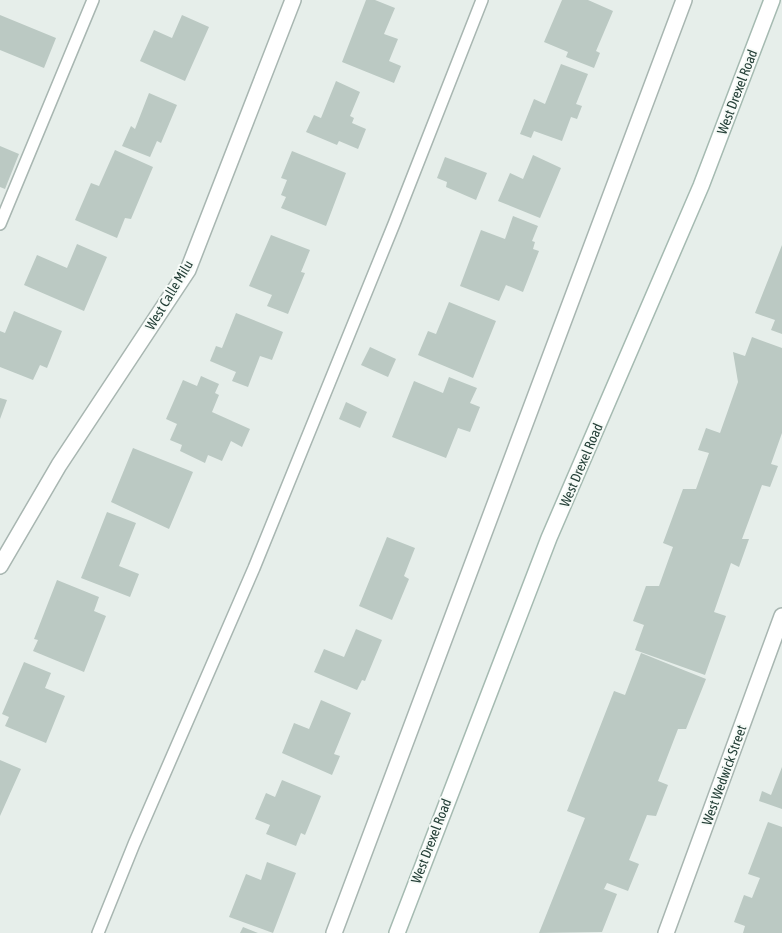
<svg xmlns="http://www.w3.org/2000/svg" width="782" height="933" viewBox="0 0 782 933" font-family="'Asap Condensed',sans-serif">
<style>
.building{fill:#bbc9c3}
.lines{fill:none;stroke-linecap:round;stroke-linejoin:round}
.lane-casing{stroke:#a8b6b1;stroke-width:14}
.street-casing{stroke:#a8b6b1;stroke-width:18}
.secondary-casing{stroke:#a5bab1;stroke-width:18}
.lane{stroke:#fff;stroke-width:11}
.street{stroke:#fff;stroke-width:15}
.secondary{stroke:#fff;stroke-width:15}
.labels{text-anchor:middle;stroke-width:4;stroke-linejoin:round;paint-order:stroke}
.street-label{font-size:14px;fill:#254038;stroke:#f7fbf8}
</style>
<rect width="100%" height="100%" fill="#e6eeea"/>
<path class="building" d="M366,0h9l20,8 -11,26 14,5 -9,22 12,5 -7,17 -52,-21z
M562,0h26l25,11 -17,40 4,2 -6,15 -28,-11 2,-5 -24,-10z
M0,15l56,23 -12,30 -44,-18z
M182,15l27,12 -24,54 -45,-20 14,-31 18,8z
M561,64l27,10 -12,30 6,2 -5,13 -6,-2 -9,24 -28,-10 -3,7 -11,-4 14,-35 11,5z
M336,81l24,11 -10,24 4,2 -2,5 14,6 -8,20 -19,-8 -2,4 -31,-13 8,-17 7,3z
M149,93l28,12 -16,38 -4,-2 -7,16 -28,-11 9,-20 4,3z
M0,146l19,8 -14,35 -5,-2z
M115,150l38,17 -22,52 -6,-1 -8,20 -42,-18 16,-37 8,3z
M292,151l54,22 -20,53 -45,-18 5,-11 -5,-2 6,-15 -6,-2z
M533,155l28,13 -21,50 -42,-17 12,-28 13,6z
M445,157l42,16 -11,27 -30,-13 1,-5 -10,-4z
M513,216l25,10 -6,15 3,1 -2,7 6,2 -16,41 -17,-7 -7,16 -39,-15 21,-56 24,9z
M271,235l39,15 -9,22 4,1 -17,41 -21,-8 5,-11 -23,-9z
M77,244l30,13 -23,54 -60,-26 13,-30 30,13z
M782,245v89l-11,-4 4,-10 -20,-7z
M449,302l47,19 -23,57 -55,-23 10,-24 8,3z
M14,311l48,20 -15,37 -7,-3 -7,15 -33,-13v-36l5,2z
M236,313l47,19 -11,28 -12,-4 -12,31 -16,-6 4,-9 -26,-11 6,-15 6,2z
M752,337l30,11v85l-11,31 7,2 -8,21 -8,-2 -20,54h7l-10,28 -8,-4 -17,49 12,4 -21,59 -70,-25 9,-25 -11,-4 13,-35h13l14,-39 -10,-4 20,-54h13l13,-36 -11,-3 8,-22 14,5 18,-51 -5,-30 12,4z
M370,347l26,12 -8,18 -27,-12z
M201,376l18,8 -4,9 4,2 -7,17 38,17 -8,18 -11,-6 -9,20 -14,-6 -3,8 -25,-12 2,-6 -12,-5 7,-16 -11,-5 17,-39 14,6z
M449,377l28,11 -7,15 10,4 -10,25 -12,-4 -12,30 -54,-21 22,-56 29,12z
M0,398l7,2 -7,19z
M346,402l21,10 -7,16 -21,-9z
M133,448l60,24 -24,57 -58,-27z
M107,512l29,11 -17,43 20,8 -9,23 -49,-19z
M387,537l28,11 -11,28 5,3 -17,41 -33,-14z
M57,580l42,17 -5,14 12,5 -22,56 -51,-21 5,-11 -4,-1z
M356,629l26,11 -17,41 -3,-1 -5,10 -43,-18 10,-23 20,8z
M641,653l65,26 -20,50h-8l-20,52 10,4 -12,31 -9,-1 -18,45 10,4 -11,27 -21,-8 -3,6 13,5 -15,38 -63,1 46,-115 -18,-7 47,-120 11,4z
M24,662l27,11 -6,15 20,8 -19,47 -41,-17 4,-9 -7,-3z
M321,700l30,13 -17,41 6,2 -8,19 -50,-22 12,-30 15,6z
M0,760l21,9 -21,47z
M782,767v42l-23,-8 3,-10 9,4z
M282,780l39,16 -16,39 -4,-2 -5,13 -30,-12 4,-9 -15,-6 11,-26 9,4z
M768,822l14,5v106h-39l2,-7 -11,-4 10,-27 8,3 8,-20 -12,-4z
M267,862l29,11 -23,60 -44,-16 17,-43 15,6z
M243,927l15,6h-18z"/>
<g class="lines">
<defs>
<path id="lane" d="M0,224l93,-224
M98,933l36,-89 120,-276 140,-344 88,-224"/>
<path id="street" d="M0,566l59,-101 129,-195 105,-270
M334,933l350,-933
M666,933l116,-317"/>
<path id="secondary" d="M397,933l152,-395 152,-352 71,-186"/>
</defs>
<use href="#lane" class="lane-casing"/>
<use href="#street" class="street-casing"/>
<use href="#secondary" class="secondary-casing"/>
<use href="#lane" class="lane"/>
<use href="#street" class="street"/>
<use href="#secondary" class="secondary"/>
</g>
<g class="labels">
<g class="street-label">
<text transform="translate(737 92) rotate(-69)" y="5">West Drexel Road</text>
<text transform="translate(169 295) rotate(-59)" y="5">West Calle Milu</text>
<text transform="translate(581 465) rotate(-67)" y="5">West Drexel Road</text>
<text transform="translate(724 775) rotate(-70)" y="5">West Wedwick Street</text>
<text transform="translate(431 841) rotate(-69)" y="5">West Drexel Road</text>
</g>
</g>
</svg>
